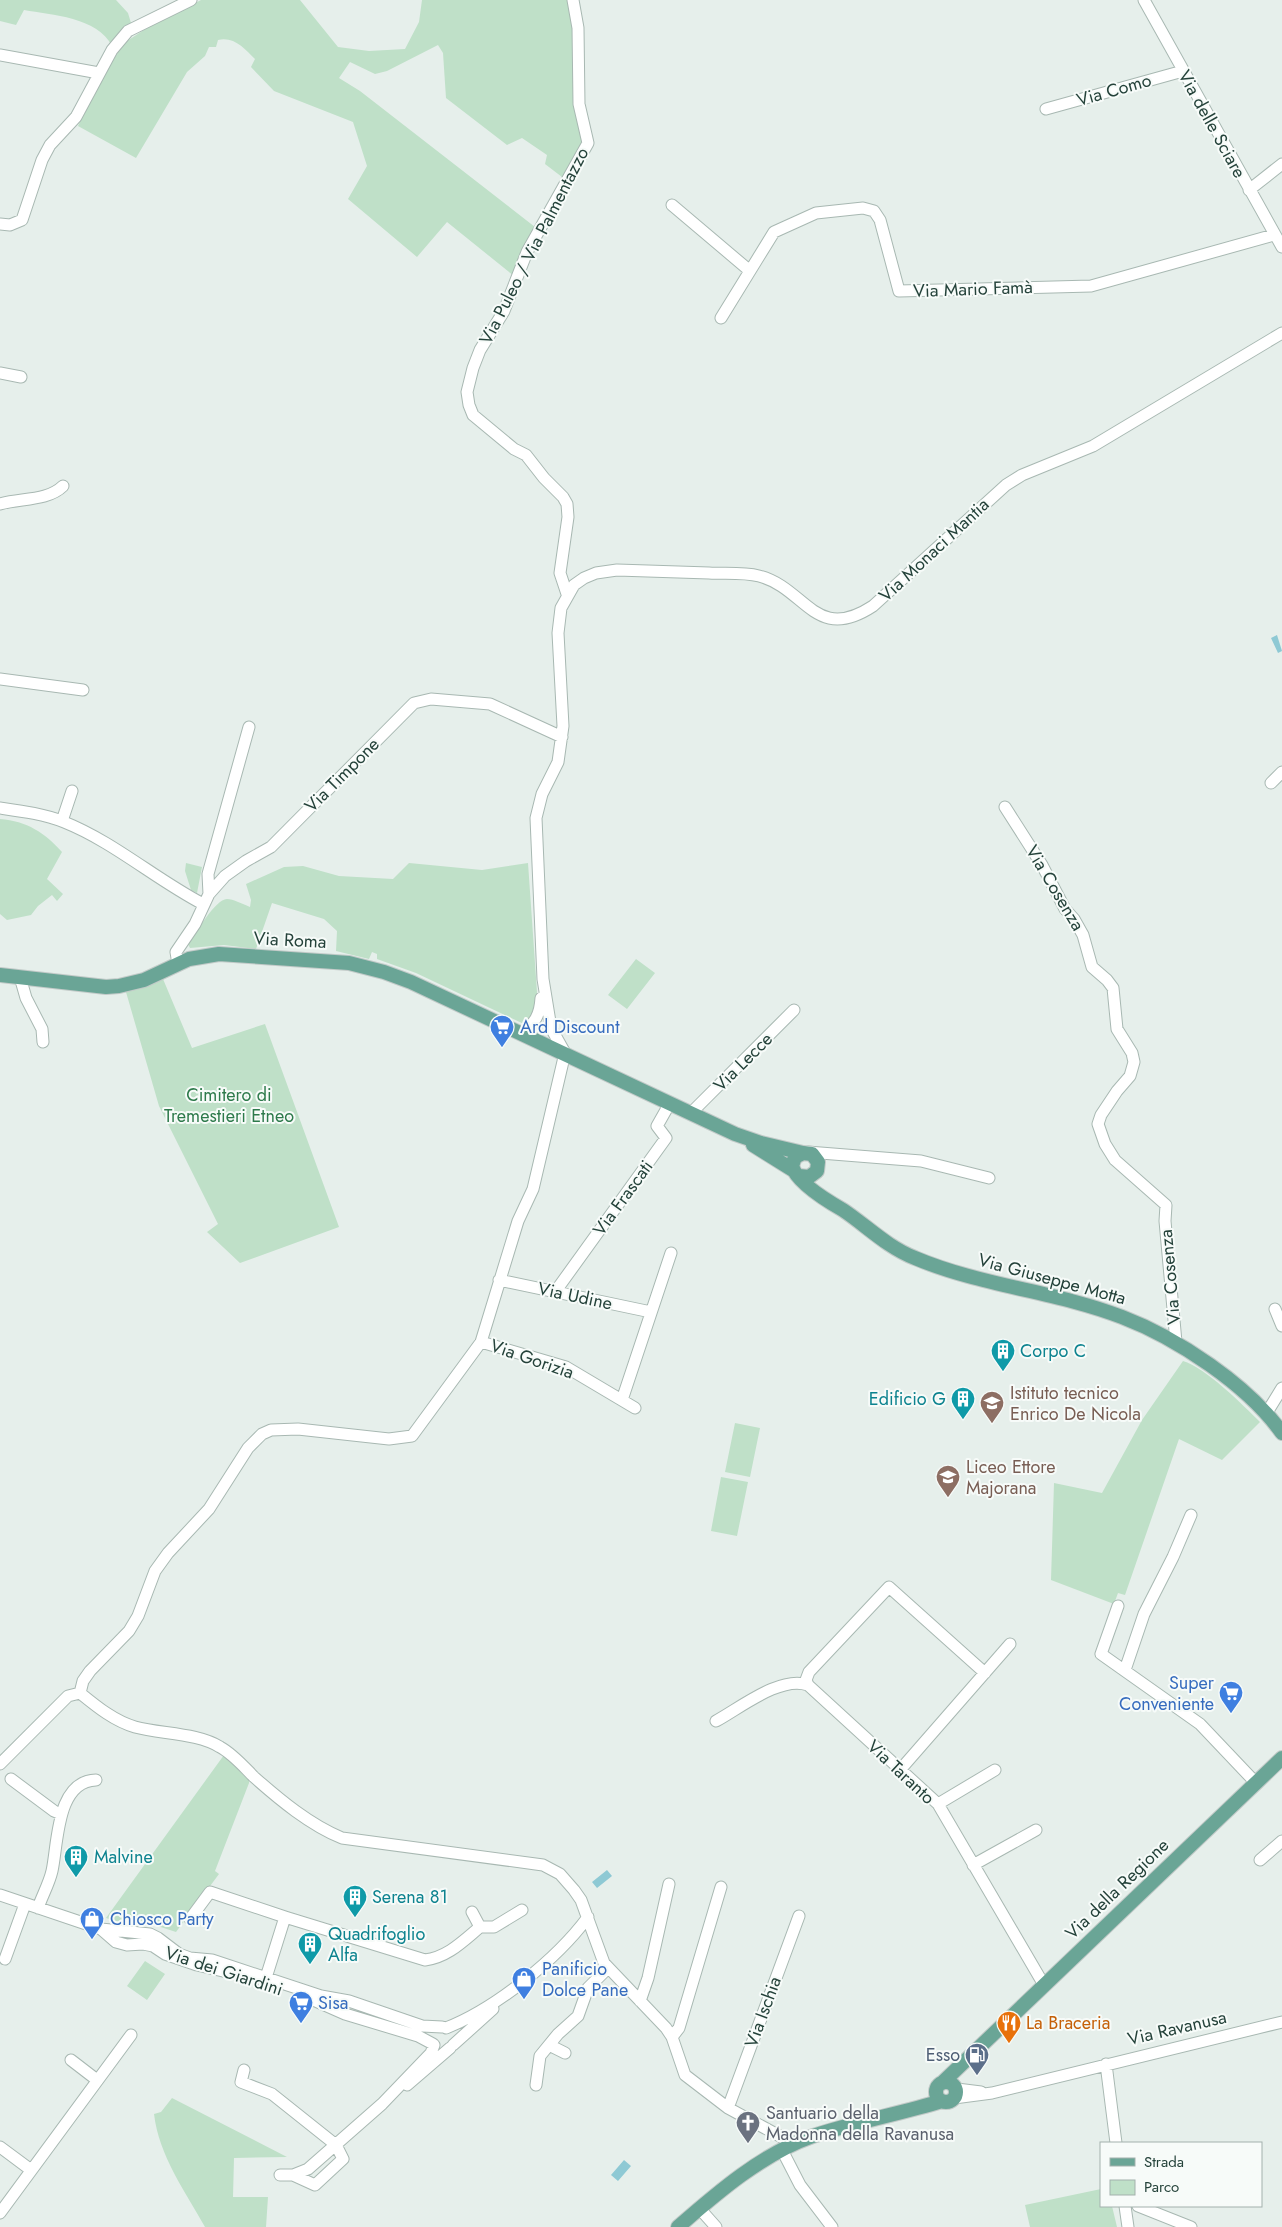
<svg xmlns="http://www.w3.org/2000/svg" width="1282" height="2227" viewBox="0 0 1282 2227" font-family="Jost,sans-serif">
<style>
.green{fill:#bfe0c8}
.water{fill:#8ec9d4}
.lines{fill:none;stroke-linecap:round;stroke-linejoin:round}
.minor-casing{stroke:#a8b8b2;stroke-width:13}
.major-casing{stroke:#c2cac8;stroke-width:16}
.minor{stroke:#fff;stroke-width:11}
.major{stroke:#6aa596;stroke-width:14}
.labels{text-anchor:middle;stroke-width:4;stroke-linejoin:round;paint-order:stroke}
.street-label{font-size:18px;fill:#24423a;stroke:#f7fbf9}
.shop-label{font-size:18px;fill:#366cbe;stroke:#f7fbf9;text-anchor:start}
.park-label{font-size:18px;fill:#2d7a4b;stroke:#f7fbf9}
.culture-label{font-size:18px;fill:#0d838f;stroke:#f7fbf9;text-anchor:start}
.education-label{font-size:18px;fill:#785e54;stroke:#f7fbf9;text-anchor:start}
.food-label{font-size:18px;fill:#c56008;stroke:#f7fbf9;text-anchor:start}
.service-label{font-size:18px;fill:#4e5e75;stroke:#f7fbf9;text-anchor:end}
.worship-label{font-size:18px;fill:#5b616d;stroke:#f7fbf9;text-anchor:start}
</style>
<rect width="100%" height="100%" fill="#e6efeb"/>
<path class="green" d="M0,0h116l12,13 3,10 -19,23c-15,-29 -60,-31 -88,-36l-8,15 -16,-4z
M201,0h99l38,47 31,4 36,-2 14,-27 3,-22h148l15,136 -3,10 -20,31 -17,-13 2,-9 -25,-17 -15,7 -61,-47 -3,-45 -5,-8 -51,26 -12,3 -25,-12 -11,16 21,13 175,136 -21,49 -67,-54 -30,35 -69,-58 19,-33 -14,-44 -79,-31 -23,-24 4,-8c-10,-10 -21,-23 -37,-19l-2,7h-7l-4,9 -18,16 -51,86 -58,-32 26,-52 20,-31 26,-17z
M0,819c27,2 45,14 62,33l-15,27 16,15 -6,7 -5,-6 -14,11 -7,9 -24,5 -7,-6z
M186,863l16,4 -5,26 -6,-3 -6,-19z
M409,863l73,7 46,-7 9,129c-1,13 0,27 -13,32l-108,-51 -39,-14v-5l-5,-2 -3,7 -33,-8 1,-20 -13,-12 -52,-16 -16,46 -32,-4 -34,3 -2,-4c8,-10 27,-45 39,-45 6,0 16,5 23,8l1,-7 -5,-16 38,-17 19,-1 36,10 54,3z
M636,959l19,14 -28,36 -19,-14z
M163,979l29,69 73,-24 74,203 -99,36 -33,-31 11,-8 -59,-118 -33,-114z
M1183,1361c22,6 60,44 77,61l-38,38 -43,-21 -54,156 -7,-2 -4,11 -63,-24 3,-97 48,10 40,-73z
M735,1423l25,5 -10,49 -25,-5z
M721,1477l27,5 -11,54 -26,-5z
M224,1755l25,22v6l-34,88 4,3 -43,58 -43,-14 -5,7 -22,-7z
M145,1961l20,13 -18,26 -20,-14z
M172,2098l115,59 -53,1 -1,39h35l-2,30h-61c-20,-36 -46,-71 -51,-113l7,-2z
M1101,2189v17h11l5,21h-87l-5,-22z"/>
<path class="water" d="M1277,635l5,16 -4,2 -7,-15z
M607,1870l5,6 -15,12 -5,-6z
M624,2160l7,6 -13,15 -7,-6z"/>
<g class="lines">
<defs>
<path id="minor" d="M1144,0l138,247
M0,55l99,18
M1046,109l137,-38
M1249,190l33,-26
M672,205l78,66
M0,224l10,1 12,-5 20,-60 8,-15 26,-28 36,-67 16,-19 63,-31
M721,318l53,-86 42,-19 47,-5 11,3 6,9 19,71 192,-5 183,-51
M0,373l21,4
M0,504c20,-6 48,-3 63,-18
M567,594l-7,-21 8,-56 -1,-13 -4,-7 -19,-19 -18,-23 -12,-6 -41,-34 -4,-10 -2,-13 6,-24 7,-18 24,-39 23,-59 61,-109 -9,-39 -1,-76 -5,-28
M0,679l83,11
M1271,783l11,-11
M1005,807l37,58 23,44 9,10 9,16 9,32 15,13 6,8 4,41 15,24 2,9 -4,14 -13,15 -16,24 -3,9 7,20 10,16 51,45 -1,16 11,121
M0,808c21,3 44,6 64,14 50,20 91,57 139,82
M62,821l10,-30
M209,894l-1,-20 41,-147
M178,964l-2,-12 19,-28 14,-30 16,-18 21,-15 25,-14 143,-144 17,-4 59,5 72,33
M20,977l6,21 16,31 1,13
M522,1033c13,-10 18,-18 19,-35
M691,1113l103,-103
M808,1152l113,9 68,17
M499,1280l152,32
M555,1292l111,-154 -9,-12 13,-23
M1275,1309l7,17
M481,1342l85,25 69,41
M622,1400l49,-147
M1266,1414l16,-26
M1118,1606l-17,48 99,70 56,59
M1125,1670l19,-56 29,-57 18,-42
M808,1685l-2,-5 3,-8 80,-85 96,86
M80,1693l3,-12 7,-10 39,-40 9,-15 17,-45 13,-18 41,-44 39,-61 14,-14 9,-4 27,-1 91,10 23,-3 69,-94 37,-121 15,-32 32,-136 -14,-25 -8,-49 -7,-161 6,-24 16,-32 5,-36 -5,-93 3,-25 13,-23 10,-7 12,-5 21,-3c31,1 61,2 92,3 16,1 34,-1 50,3 47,12 56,68 114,30l133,-121 16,-10 71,-29 189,-113
M80,1693c16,13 34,28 55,34 26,7 63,6 85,20 13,7 24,20 34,30 26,23 56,48 88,61l201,27 17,9 14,16 7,10 23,63 62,65 6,9 13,38 43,33 59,32 5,5
M716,1721c24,-13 65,-46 92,-36l130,119 106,181
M0,1764l68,-68 12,-3
M900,1770l110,-126
M11,1779l43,32 7,3
M938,1804l57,-34
M1260,1860l22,-19
M973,1865l63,-35
M0,1895l101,34 49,5 8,4 21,16 11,4 22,2 109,36 28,5 73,25 20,1
M38,1908c4,-12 11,-24 14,-37 6,-27 4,-90 44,-91
M472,1912l8,15
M190,1919l20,-27 75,25
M480,1927h14l28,-17
M101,1929l15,13 11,3 16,-1 10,2 12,8 32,11 30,7
M5,1959l20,-55
M264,1984l21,-67 140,43c23,-3 38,-19 55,-33
M311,1999l34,15 73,22 15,8
M640,2001l8,-23 21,-94
M446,2028c49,-19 111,-69 142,-111
M672,2037l7,-9 42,-141
M453,2045l40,-36
M549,2045l16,8
M71,2060l26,20
M1106,2064l10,79
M244,2070l-3,12 31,12 64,51 7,14 -28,26 -22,-10
M407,2085l43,-37
M536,2085l4,-29 18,-22 20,-18 10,-28 20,-20
M957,2089l24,3
M954,2098l38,-5 290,-71
M728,2108l71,-192
M0,2147l31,23
M782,2150l18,35 32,42
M280,2175h13l15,-6 74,-65 49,-51 3,-8
M1125,2206l3,21
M1138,2206l53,21
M700,2209l16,18
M0,2213l131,-178"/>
<path id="major" d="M0,975l106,12 13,-1 25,-6 45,-21 30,-5 130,9 35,9 27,10 324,152 26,9 42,10
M753,1145l40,25
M799,1176l10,1 8,-6 1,-9 -6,-8 -9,-1 -8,4 -3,9c5,17 37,36 51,44 24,16 44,37 72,48 66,28 140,33 207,59 55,21 126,68 160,116
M936 2092a10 10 0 1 1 20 0a10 10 0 1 1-20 0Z
M942,2083l340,-325
M678,2227c40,-35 84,-73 135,-91 42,-14 86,-22 129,-35"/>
</defs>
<use href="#minor" class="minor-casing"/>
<use href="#major" class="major-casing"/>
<use href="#minor" class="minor"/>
<use href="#major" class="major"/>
</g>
<defs>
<symbol id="supermarket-pin" viewBox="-11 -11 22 30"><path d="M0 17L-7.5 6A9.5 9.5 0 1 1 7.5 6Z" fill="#3f7fe0" stroke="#f7fbf9"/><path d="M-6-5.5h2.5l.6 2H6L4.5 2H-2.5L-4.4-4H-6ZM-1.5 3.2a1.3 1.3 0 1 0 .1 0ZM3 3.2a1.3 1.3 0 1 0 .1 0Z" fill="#fff"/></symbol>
<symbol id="building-pin" viewBox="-11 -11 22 30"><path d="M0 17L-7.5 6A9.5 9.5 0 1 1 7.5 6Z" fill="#0f9aa8" stroke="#f7fbf9"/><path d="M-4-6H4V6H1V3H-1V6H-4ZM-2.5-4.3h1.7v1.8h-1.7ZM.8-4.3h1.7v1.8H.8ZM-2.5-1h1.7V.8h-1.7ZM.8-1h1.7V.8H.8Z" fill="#fff"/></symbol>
<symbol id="school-pin" viewBox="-11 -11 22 30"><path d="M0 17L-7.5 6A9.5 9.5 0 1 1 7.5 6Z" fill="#8d6e63" stroke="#f7fbf9"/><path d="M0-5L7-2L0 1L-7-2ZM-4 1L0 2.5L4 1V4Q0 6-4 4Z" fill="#fff"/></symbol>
<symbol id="shop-pin" viewBox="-11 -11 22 30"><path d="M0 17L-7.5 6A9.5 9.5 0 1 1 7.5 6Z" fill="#3f7fe0" stroke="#f7fbf9"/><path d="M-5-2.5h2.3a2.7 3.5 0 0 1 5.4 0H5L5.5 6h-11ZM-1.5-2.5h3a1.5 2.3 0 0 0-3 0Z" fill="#fff"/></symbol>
<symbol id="restaurant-pin" viewBox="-11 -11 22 30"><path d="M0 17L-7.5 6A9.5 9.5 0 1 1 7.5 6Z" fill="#e8710a" stroke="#f7fbf9"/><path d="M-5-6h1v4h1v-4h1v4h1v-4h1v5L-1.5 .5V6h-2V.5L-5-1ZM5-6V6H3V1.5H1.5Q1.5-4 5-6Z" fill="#fff"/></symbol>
<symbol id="fuel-pin" viewBox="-11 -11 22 30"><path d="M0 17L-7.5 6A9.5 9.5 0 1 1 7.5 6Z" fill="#5c6f8a" stroke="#f7fbf9"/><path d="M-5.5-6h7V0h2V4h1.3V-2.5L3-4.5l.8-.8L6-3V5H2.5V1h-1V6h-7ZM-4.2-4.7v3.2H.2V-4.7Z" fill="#fff"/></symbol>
<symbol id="church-pin" viewBox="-11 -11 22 30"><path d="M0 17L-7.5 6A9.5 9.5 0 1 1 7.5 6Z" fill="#6b7280" stroke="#f7fbf9"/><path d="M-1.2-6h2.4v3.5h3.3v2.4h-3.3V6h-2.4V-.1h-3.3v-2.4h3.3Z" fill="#fff"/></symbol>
</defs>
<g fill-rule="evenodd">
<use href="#supermarket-pin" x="488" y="1013" width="28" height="38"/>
<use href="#building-pin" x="989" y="1337" width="28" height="38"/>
<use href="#building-pin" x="949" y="1385" width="28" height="38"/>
<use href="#school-pin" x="978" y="1389" width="28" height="38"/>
<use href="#school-pin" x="934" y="1463" width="28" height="38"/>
<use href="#supermarket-pin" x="1217" y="1679" width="28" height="38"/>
<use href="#building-pin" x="62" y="1843" width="28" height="38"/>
<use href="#building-pin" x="341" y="1883" width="28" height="38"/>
<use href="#shop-pin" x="78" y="1905" width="28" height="38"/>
<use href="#building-pin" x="296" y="1930" width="28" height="38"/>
<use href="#shop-pin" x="510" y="1965" width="28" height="38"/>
<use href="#supermarket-pin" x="287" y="1989" width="28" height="38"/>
<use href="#restaurant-pin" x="995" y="2009" width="28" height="38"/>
<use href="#fuel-pin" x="963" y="2041" width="28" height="38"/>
<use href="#church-pin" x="734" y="2109" width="28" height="38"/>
</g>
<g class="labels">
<g class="street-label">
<text transform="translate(1114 90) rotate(-16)" y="6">Via Como</text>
<text transform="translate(1212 124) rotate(61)" y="6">Via delle Sciare</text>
<text transform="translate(534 246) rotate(-63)" y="6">Via Puleo / Via Palmentazzo</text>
<text transform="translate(973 289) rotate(-2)" y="6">Via Mario Famà</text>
<text transform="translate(934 550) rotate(-43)" y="6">Via Monaci Mantia</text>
<text transform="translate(342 775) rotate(-45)" y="6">Via Timpone</text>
<text transform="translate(1055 888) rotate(59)" y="6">Via Cosenza</text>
<text transform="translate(290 940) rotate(3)" y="6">Via Roma</text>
<text transform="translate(743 1062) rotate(-45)" y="6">Via Lecce</text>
<text transform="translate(623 1198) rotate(-54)" y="6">Via Frascati</text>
<text transform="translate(1170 1277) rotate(-95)" y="6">Via Cosenza</text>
<text transform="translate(1052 1279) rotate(15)" y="6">Via Giuseppe Motta</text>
<text transform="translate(575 1296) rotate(12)" y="6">Via Udine</text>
<text transform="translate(532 1359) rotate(19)" y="6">Via Gorizia</text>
<text transform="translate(901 1772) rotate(43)" y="6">Via Taranto</text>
<text transform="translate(1117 1889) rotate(-44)" y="6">Via della Regione</text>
<text transform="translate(224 1971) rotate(18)" y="6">Via dei Giardini</text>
<text transform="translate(763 2012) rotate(-70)" y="6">Via Ischia</text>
<text transform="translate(1177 2028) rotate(-13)" y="6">Via Ravanusa</text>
</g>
<g class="shop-label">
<text x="520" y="1033">Ard Discount</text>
<text x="1214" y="1689" text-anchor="end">Super<tspan x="1214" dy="21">Conveniente</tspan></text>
<text x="110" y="1925">Chiosco Party</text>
<text x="542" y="1975">Panificio<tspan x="542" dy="21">Dolce Pane</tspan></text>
<text x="318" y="2009">Sisa</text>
</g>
<g class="park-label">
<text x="229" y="1101">Cimitero di<tspan x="229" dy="21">Tremestieri Etneo</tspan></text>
</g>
<g class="culture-label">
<text x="1020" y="1357">Corpo C</text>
<text x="946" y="1405" text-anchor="end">Edificio G</text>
<text x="94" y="1863">Malvine</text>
<text x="372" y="1903">Serena 81</text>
<text x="328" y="1940">Quadrifoglio<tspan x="328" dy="21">Alfa</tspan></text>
</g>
<g class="education-label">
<text x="1010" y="1399">Istituto tecnico<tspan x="1010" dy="21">Enrico De Nicola</tspan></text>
<text x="966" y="1473">Liceo Ettore<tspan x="966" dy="21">Majorana</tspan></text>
</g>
<g class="food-label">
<text x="1026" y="2029">La Braceria</text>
</g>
<g class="service-label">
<text x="960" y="2061">Esso</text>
</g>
<g class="worship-label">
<text x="766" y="2119">Santuario della<tspan x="766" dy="21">Madonna della Ravanusa</tspan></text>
</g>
</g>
<rect x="1100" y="2142" width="162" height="65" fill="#f7fbf9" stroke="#a3b1ad"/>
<rect x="1110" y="2158" width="25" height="8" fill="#6aa596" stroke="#a3b1ad"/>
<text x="1144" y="2167" font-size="15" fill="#24423a">Strada</text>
<rect x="1110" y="2180" width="25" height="15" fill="#bfe0c8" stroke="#a3b1ad"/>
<text x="1144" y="2192" font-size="15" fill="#24423a">Parco</text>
</svg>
